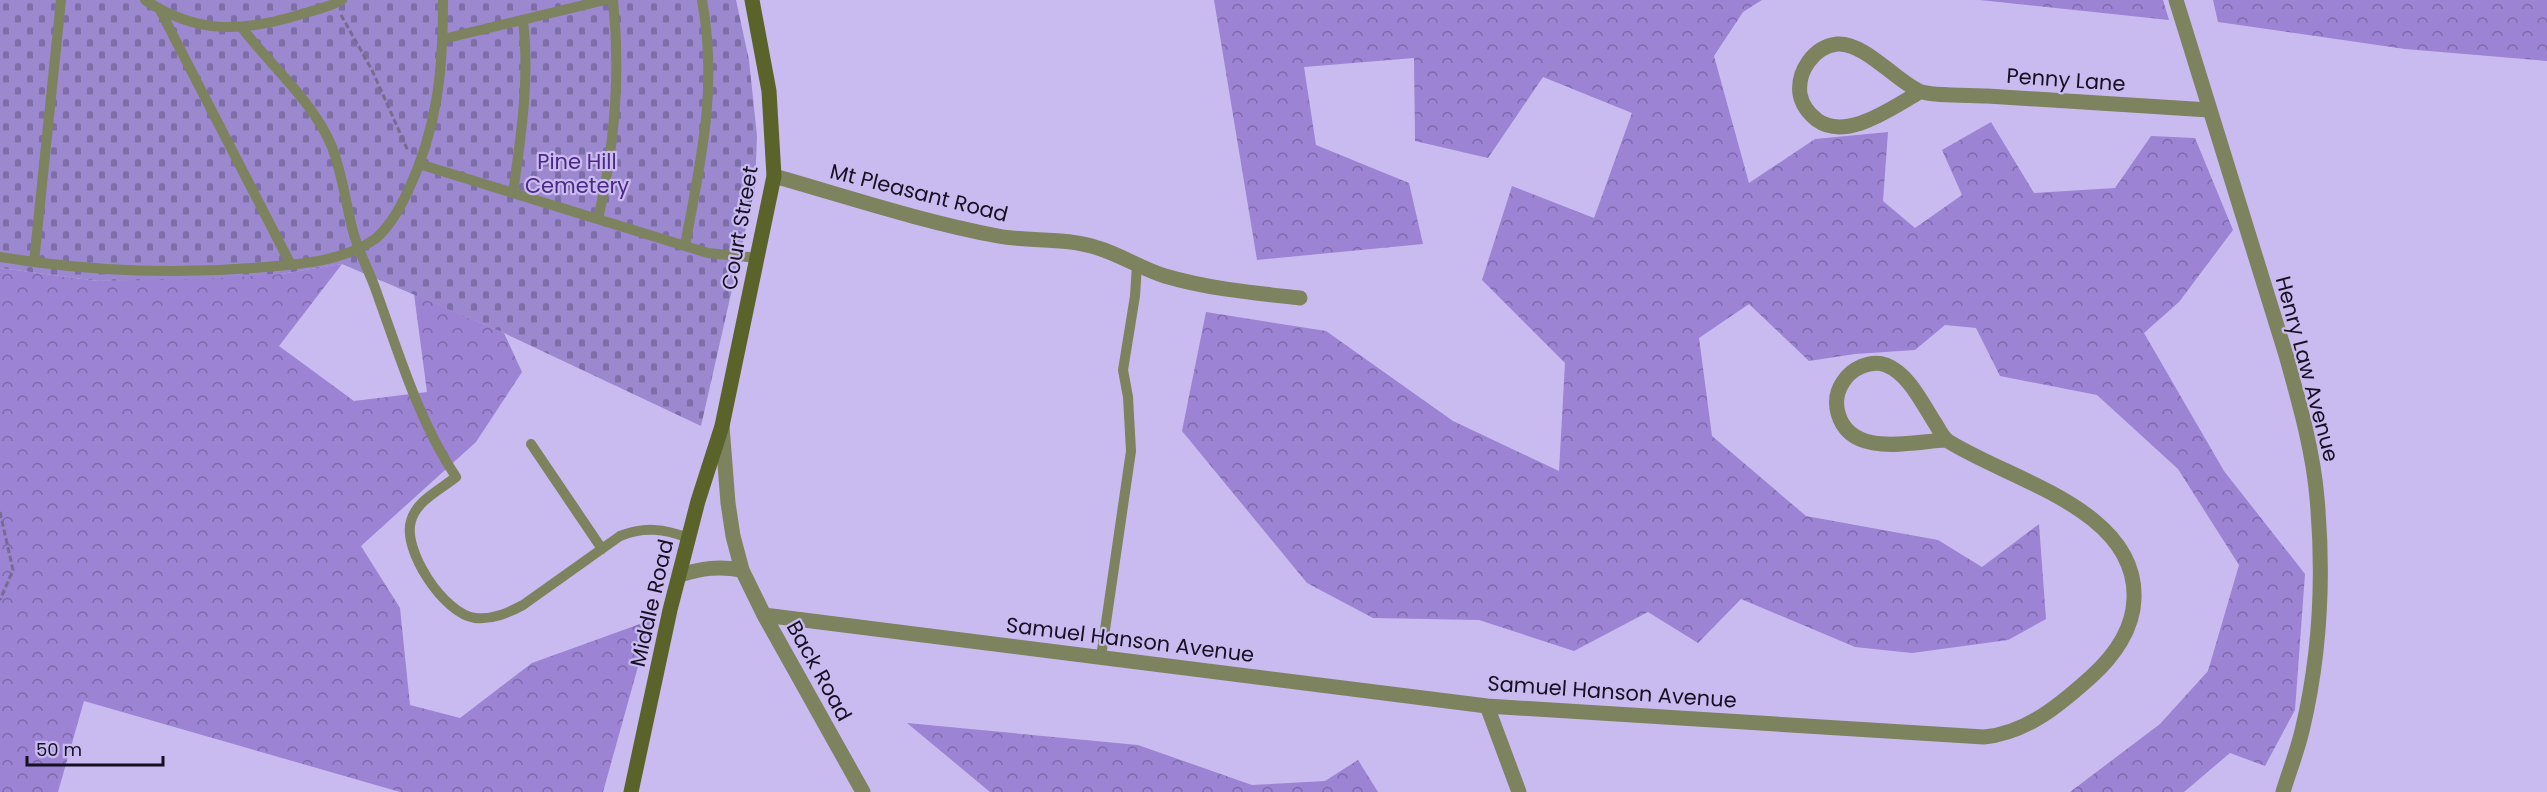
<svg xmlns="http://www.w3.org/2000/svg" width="2547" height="792" viewBox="0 0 2547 792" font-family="Poppins,sans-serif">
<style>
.forest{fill:url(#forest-crowns)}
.cemetery{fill:url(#cemetery-stones)}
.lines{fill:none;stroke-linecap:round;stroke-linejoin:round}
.path{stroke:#766c90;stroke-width:3;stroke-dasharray:6 3;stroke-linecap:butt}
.lane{stroke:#7c835e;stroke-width:10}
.street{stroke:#7c835e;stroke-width:15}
.secondary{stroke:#5a632a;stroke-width:15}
.labels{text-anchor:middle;stroke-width:4.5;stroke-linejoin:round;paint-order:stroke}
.street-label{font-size:21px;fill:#161022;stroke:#c9bbef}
.park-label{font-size:21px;fill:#4d2886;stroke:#c9bbef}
</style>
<defs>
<pattern id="forest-crowns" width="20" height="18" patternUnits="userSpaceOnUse" patternTransform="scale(1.5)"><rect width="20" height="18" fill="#9c83d3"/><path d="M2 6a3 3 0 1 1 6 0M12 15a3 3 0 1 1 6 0" fill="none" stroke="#7e6aab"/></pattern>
<pattern id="cemetery-stones" width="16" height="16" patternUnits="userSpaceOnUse" patternTransform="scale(1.5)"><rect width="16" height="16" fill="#9c88ce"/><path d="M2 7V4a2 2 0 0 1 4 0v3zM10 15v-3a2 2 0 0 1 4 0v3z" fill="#7e6ea7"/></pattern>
</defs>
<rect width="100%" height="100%" fill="#c9bbef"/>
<path class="forest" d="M1214,0h548l-19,12 -29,44 35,127 66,-44 73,-7 -5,69 32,27 47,-33 -20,-45 49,-28 43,71 81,-5 36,-52 44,2 38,92 -54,72 -35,31 80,138 81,103 -10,136 -30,56 -35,-13 -46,39h-114l90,-68 48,-53 31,-106 -61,-96 -81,-74 -97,-19 -24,-48 -31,-3 -30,25 -60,4 -46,7 -60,-57 -50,34 13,98 94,80 132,24 44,27 57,-43 7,95 -38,21 -96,13 -57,-6 -114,-48 -43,44 -50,-31 -74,39 -95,-31 -106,-2 -66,-35 -125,-152 24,-119 120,19 127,90 106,50 6,-108 -83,-83 30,-94 82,32 38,-105 -89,-36 -55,81 -73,-17 -1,-83 -110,9 12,78 93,38 14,61 -166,16z
M1980,0h183l6,20z
M2213,0h334v61l-142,-12 -187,-27z
M342,264l-63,82 75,55 73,-9 -13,-98 90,39 18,39 -46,70 -115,104 39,62 10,97 50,13 72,-55 119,-43 -48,172h-203l-316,-91 -26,91h-58v-524l98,13 183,-7z
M907,723l231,22 114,40 73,-4 33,-21 20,32h-388z"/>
<path class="cemetery" d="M0,0h736l13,60 8,76 -2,52 -54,238 -197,-93 -162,-69 -61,10 -76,5 -107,2 -98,-13z"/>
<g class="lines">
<path class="path" d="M341,15l31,55 36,81
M0,512l13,58 -13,30"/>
<path class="lane" d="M61,0l-27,262c77,10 153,12 231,5 36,-3 79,-6 110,-28 15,-12 25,-31 33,-48 30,-64 35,-122 35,-191
M145,0c53,35 99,32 157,14 13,-4 28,-7 40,-14
M159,8l132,257
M242,28c30,39 71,73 90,119 11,29 14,59 22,88 7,22 18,42 25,64 22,61 41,124 77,178 -15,12 -40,24 -45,44 -9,29 33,93 64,97 17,2 33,-5 48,-13l97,-69c25,-10 44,-7 69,2
M443,39l162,-39
M419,164l289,89 50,5
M513,193c8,-57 17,-115 10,-172
M598,219c17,-74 23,-144 15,-219
M685,245c16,-85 33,-157 17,-245
M0,257l34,5
M531,444l71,105
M1101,657l30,-206 -3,-54 -5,-27 12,-74 2,-31"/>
<path class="street" d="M2176,0l110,355c13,47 27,95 31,143 7,77 3,158 -15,233 -5,21 -13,41 -19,61
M1920,92c-26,14 -73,50 -103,28 -9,-7 -15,-15 -17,-26 -3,-22 13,-47 37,-50 27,-2 58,36 82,47 11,5 53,4 68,5 74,4 148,9 222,14
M774,176c74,21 149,46 224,60 33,6 68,1 100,12 23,7 44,21 67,28 44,13 90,17 135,22
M722,426l6,77 5,33 9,34 22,45 99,177
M680,575c22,-7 39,-9 62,-5
M764,615l723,91 497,31c43,-4 77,-33 108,-61 22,-20 41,-47 42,-77 4,-90 -125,-119 -186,-158 -6,-4 -9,-12 -13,-18 -13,-20 -26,-49 -49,-58 -16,-6 -35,4 -43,17 -6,9 -8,20 -5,31 12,45 73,29 107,27
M1487,706l32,86"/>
<path class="secondary" d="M631,792l39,-182 28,-109 24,-75 52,-250 -5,-85 -17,-91"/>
</g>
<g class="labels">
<g class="street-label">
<text transform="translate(2066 80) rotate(4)" y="7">Penny Lane</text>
<text transform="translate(919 193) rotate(14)" y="7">Mt Pleasant Road</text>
<text transform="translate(740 228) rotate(-80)" y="7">Court Street</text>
<text transform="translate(2307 369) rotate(75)" y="7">Henry Law Avenue</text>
<text transform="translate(652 603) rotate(-77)" y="7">Middle Road</text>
<text transform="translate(1130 640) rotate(7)" y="7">Samuel Hanson Avenue</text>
<text transform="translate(819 671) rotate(61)" y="7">Back Road</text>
<text transform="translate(1612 692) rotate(4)" y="7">Samuel Hanson Avenue</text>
</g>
<g class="park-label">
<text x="577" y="169">Pine Hill<tspan x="577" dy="24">Cemetery</tspan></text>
</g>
</g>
<path d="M27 756v9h136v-9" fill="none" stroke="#161022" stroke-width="3"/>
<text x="36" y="756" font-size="18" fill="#161022" stroke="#c9bbef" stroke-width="4.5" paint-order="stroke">50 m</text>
</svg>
